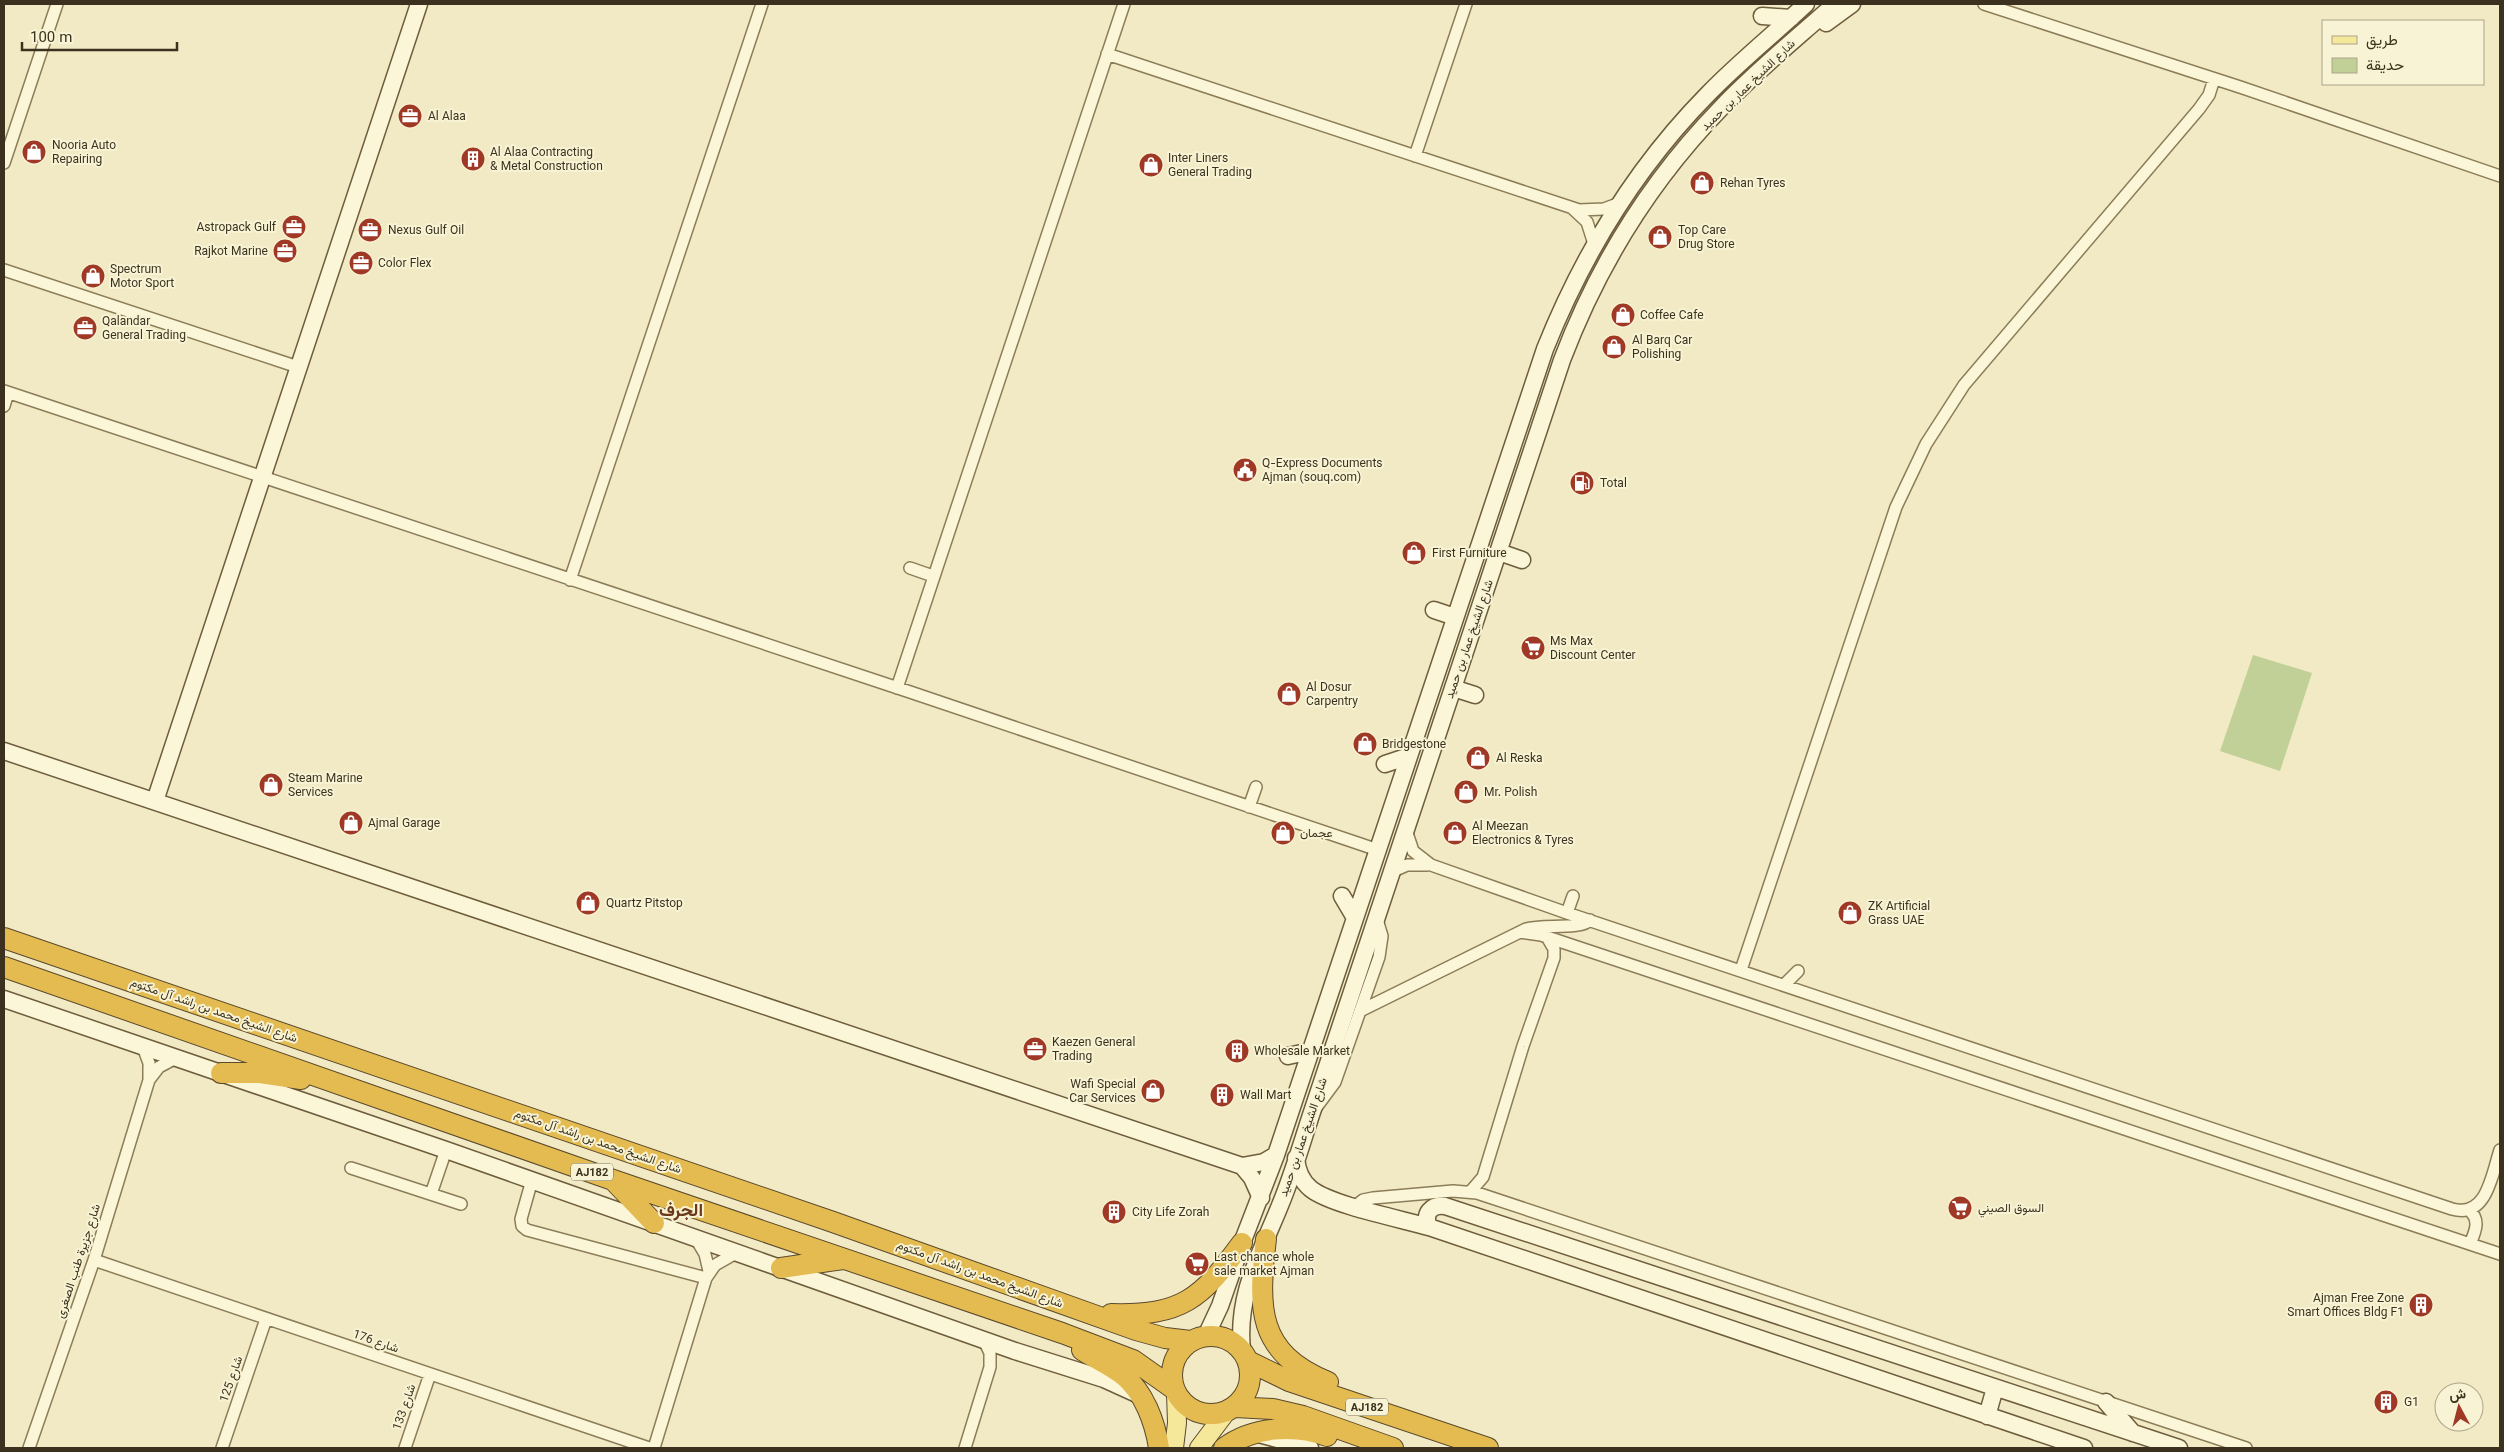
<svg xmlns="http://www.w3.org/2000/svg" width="2504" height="1452" viewBox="0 0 2504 1452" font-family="Georgia,Vazirmatn,serif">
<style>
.green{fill:#c0d097}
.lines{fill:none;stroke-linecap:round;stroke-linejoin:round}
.street-casing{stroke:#8c7d59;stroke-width:14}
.secondary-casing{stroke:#6e5d3c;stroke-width:19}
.primary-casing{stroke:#5a492d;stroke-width:20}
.highway-casing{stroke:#5a492d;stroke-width:22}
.street{stroke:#fbf6d8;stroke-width:11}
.secondary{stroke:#fbf6d8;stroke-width:16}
.primary{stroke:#f6e89a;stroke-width:18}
.highway{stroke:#e4bb50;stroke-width:20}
.labels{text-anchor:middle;stroke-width:4;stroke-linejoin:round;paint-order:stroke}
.shield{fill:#f8f3d4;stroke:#746b55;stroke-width:1}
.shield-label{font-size:11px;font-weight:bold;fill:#3c311e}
.street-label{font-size:12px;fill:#3c311e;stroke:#f8f3d4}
.poi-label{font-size:12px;fill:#3c311e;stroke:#f8f3d4;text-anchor:start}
.district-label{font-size:18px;font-weight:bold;fill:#6b381b;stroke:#f8f3d4}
</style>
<rect width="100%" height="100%" fill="#f1eac4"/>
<path class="green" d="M2253,655l59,18 -32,98 -60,-20z"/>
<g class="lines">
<defs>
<path id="street" d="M1984,4l256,83 260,89
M1107,54l472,156 25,-1 16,-6
M1415,156l51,-152
M4,163l53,-159
M1572,208l15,14 7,22
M4,270l294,97
M4,391l906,301 468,158
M4,406l4,-13
M910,568l23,8
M570,580l192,-576
M897,688l227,-684
M1249,807l7,-20
M1406,830l7,21 18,14 136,48 885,296c35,10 40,-35 48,-59
M1391,872l16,-7h20
M1567,913l6,-17
M1520,932l21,3 959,319
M1741,970l155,-463 30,-63 38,-59 235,-276 10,-14 5,-16
M1784,985l14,-14
M1360,1011l166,-82c17,-5 55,1 64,-9
M149,1080l10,-13 15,-8
M1315,1109l20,-27 44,-125 3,-21 -6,-20
M351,1168l110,36
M532,1180l-11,39 1,7 5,4 179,48
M1471,1191l12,-14 40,-131 31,-88v-9l-7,-12
M431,1194l15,-44
M1354,1207l9,-7 10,-2 80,-7 24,2 769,255
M2469,1210c12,10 6,22 1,34
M696,1239l9,15 4,17
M94,1260l555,188
M29,1448l65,-188 55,-180v-17l-6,-16
M222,1448l44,-129
M405,1448l25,-74
M654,1448l52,-170 9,-13 21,-12
M965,1448l25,-81v-14l-6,-13"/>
<path id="secondary" d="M1762,16l29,2
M1826,23l26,-19
M1499,552l23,8
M1434,610l21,7
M1453,688l22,7
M4,751l1238,415 22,-4 12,-7
M1385,764l24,-8
M155,801l264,-797
M1342,896l13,22
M4,999l442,151 569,201 89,28 33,15
M1288,1056l23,-5
M1296,1158c1,12 5,23 15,31 20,16 90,30 118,38l655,221
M1242,1166l10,12 9,20
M1429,1227c-6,-13 2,-23 16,-21l734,242
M1206,1336l14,-30 22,-63 34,-88 269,-806c38,-95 91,-182 163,-255 31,-32 66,-60 98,-90
M1242,1350c-6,-55 19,-97 39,-147 12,-29 21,-61 31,-91l250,-752c36,-95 88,-179 159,-252 35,-37 76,-70 114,-104
M2106,1402l27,31
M1987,1416l8,-28
M1259,1434l51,14"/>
<path id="primary" d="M1174,1448l3,-25 -1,-30
M1199,1448l28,-37"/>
<path id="highway" d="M4,938l829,284 303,108 29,8 26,3
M4,967l609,213 449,153 71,27 41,29
M221,1073h39l41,6
M614,1181l40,42
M1266,1239c-8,68 -10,114 62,143
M781,1268l62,-9
M1111,1314c71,2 90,-15 131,-71
M1172 1375a39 39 0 1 1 78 0a39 39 0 1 1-78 0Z
M1082,1350c14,9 28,15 41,25 21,17 32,47 36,73
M1248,1361l41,20 199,67
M1235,1407l38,2 30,7 90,32
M1224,1448c28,-21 70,-24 103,-12"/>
</defs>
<use href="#street" class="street-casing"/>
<use href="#secondary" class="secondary-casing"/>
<use href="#primary" class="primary-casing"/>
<use href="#highway" class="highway-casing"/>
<use href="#street" class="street"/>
<use href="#secondary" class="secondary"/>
<use href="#primary" class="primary"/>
<use href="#highway" class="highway"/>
</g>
<defs>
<symbol id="office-disc" viewBox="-11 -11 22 22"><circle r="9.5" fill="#9f3825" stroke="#f8f3d4"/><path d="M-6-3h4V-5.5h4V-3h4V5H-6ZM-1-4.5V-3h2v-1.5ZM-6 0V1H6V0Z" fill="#fff"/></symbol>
<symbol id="shop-disc" viewBox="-11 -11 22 22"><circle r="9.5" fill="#9f3825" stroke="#f8f3d4"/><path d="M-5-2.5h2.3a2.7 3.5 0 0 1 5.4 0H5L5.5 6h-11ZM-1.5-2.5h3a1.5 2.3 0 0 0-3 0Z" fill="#fff"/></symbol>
<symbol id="building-disc" viewBox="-11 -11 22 22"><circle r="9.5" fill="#9f3825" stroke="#f8f3d4"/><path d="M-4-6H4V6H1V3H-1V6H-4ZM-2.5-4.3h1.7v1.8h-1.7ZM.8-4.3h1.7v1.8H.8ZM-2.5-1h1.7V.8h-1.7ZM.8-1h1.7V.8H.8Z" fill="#fff"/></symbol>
<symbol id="civic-disc" viewBox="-11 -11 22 22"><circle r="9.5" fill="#9f3825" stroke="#f8f3d4"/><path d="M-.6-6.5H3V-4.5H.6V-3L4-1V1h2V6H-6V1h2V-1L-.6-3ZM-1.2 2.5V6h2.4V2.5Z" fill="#fff"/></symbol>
<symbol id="fuel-disc" viewBox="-11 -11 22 22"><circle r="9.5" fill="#9f3825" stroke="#f8f3d4"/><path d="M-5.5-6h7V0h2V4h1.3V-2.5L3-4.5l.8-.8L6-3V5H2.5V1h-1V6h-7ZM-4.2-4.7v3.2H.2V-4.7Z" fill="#fff"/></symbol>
<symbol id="supermarket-disc" viewBox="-11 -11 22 22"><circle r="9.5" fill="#9f3825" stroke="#f8f3d4"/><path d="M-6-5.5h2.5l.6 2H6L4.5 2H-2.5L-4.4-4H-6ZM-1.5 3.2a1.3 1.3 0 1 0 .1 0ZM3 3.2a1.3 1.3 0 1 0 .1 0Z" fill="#fff"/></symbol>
</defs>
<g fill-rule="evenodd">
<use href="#office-disc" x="396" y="102" width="28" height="28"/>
<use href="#shop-disc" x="20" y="138" width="28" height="28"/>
<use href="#building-disc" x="459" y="145" width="28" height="28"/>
<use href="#shop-disc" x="1137" y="151" width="28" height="28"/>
<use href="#shop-disc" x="1688" y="169" width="28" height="28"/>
<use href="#office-disc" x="280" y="213" width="28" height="28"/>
<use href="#office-disc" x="356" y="216" width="28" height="28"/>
<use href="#shop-disc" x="1646" y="223" width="28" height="28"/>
<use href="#office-disc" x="271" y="237" width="28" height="28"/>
<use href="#office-disc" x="347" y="249" width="28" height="28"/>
<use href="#shop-disc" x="79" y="262" width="28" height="28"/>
<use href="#shop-disc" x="1609" y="301" width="28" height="28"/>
<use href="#office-disc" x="71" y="314" width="28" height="28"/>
<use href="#shop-disc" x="1600" y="333" width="28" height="28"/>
<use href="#civic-disc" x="1231" y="456" width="28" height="28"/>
<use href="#fuel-disc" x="1568" y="469" width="28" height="28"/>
<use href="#shop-disc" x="1400" y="539" width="28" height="28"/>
<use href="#supermarket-disc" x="1519" y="634" width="28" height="28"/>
<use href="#shop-disc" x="1275" y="680" width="28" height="28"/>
<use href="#shop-disc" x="1351" y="730" width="28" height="28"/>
<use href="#shop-disc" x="1464" y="744" width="28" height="28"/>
<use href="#shop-disc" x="257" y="771" width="28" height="28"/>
<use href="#shop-disc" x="1452" y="778" width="28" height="28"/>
<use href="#shop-disc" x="337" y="809" width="28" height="28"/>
<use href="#shop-disc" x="1269" y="819" width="28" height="28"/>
<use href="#shop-disc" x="1441" y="819" width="28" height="28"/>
<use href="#shop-disc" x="574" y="889" width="28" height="28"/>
<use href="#shop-disc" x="1836" y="899" width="28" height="28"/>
<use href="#office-disc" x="1021" y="1035" width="28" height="28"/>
<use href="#building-disc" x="1223" y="1037" width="28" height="28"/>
<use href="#shop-disc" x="1139" y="1077" width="28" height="28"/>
<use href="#building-disc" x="1208" y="1081" width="28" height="28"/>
<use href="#supermarket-disc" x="1946" y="1194" width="28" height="28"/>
<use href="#building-disc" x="1100" y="1198" width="28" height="28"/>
<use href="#supermarket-disc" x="1183" y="1250" width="28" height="28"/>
<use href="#building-disc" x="2407" y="1291" width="28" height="28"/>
<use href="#building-disc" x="2372" y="1388" width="28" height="28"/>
</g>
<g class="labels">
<g class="shield">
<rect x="571" y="1163.5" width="42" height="17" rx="4"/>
<rect x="1346" y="1398.5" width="42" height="17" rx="4"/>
</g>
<g class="shield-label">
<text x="592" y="1176">AJ182</text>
<text x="1367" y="1411">AJ182</text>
</g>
<g class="street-label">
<text transform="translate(1748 85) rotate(-44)" y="4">شارع الشيخ عمار بن حميد</text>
<text transform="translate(1469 639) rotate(-71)" y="4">شارع الشيخ عمار بن حميد</text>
<text transform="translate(214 1010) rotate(19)" y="4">شارع الشيخ محمد بن راشد آل مكتوم</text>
<text transform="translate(1303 1137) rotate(-71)" y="4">شارع الشيخ عمار بن حميد</text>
<text transform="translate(598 1141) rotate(19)" y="4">شارع الشيخ محمد بن راشد آل مكتوم</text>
<text transform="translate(78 1261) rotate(-72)" y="4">شارع جزيرة طنب الصغرى</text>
<text transform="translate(980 1274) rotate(20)" y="4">شارع الشيخ محمد بن راشد آل مكتوم</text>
<text transform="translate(376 1341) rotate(19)" y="4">شارع 176</text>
<text transform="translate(231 1379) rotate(-71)" y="4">شارع 125</text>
<text transform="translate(404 1407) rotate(-71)" y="4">شارع 133</text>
</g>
<g class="poi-label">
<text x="428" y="120">Al Alaa</text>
<text x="52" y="149">Nooria Auto<tspan x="52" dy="14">Repairing</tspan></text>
<text x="490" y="156">Al Alaa Contracting<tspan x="490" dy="14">&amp; Metal Construction</tspan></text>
<text x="1168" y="162">Inter Liners<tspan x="1168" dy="14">General Trading</tspan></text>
<text x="1720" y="187">Rehan Tyres</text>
<text x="276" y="231" text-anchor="end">Astropack Gulf</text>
<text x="388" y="234">Nexus Gulf Oil</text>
<text x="1678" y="234">Top Care<tspan x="1678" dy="14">Drug Store</tspan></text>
<text x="268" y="255" text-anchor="end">Rajkot Marine</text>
<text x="378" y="267">Color Flex</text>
<text x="110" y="273">Spectrum<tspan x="110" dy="14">Motor Sport</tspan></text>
<text x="1640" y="319">Coffee Cafe</text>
<text x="102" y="325">Qalandar<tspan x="102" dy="14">General Trading</tspan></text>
<text x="1632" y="344">Al Barq Car<tspan x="1632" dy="14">Polishing</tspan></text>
<text x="1262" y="467">Q-Express Documents<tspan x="1262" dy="14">Ajman (souq.com)</tspan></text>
<text x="1600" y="487">Total</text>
<text x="1432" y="557">First Furniture</text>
<text x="1550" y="645">Ms Max<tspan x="1550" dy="14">Discount Center</tspan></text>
<text x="1306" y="691">Al Dosur<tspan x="1306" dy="14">Carpentry</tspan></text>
<text x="1382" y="748">Bridgestone</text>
<text x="1496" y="762">Al Reska</text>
<text x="288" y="782">Steam Marine<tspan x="288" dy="14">Services</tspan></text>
<text x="1484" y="796">Mr. Polish</text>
<text x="368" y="827">Ajmal Garage</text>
<text x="1472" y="830">Al Meezan<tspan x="1472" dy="14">Electronics &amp; Tyres</tspan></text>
<text x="1300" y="837">عجمان</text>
<text x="606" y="907">Quartz Pitstop</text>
<text x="1868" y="910">ZK Artificial<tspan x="1868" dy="14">Grass UAE</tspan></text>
<text x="1052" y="1046">Kaezen General<tspan x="1052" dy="14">Trading</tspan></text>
<text x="1254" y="1055">Wholesale Market</text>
<text x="1136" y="1088" text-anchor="end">Wafi Special<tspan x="1136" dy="14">Car Services</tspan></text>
<text x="1240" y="1099">Wall Mart</text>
<text x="1978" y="1212">السوق الصيني</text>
<text x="1132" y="1216">City Life Zorah</text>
<text x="1214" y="1261">Last chance whole<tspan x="1214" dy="14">sale market Ajman</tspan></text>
<text x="2404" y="1302" text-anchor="end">Ajman Free Zone<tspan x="2404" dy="14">Smart Offices Bldg F1</tspan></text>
<text x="2404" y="1406">G1</text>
</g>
<g class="district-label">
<text x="681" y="1216">الجرف</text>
</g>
</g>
<rect width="2504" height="1452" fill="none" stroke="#3c311e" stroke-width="10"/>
<rect x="2322" y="20" width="162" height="65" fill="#f8f3d4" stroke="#ada58b"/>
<rect x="2332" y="36" width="25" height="8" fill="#f6e89a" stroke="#ada58b"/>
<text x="2366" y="45" font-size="15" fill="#3c311e">طريق</text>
<rect x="2332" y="58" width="25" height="15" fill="#c0d097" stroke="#ada58b"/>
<text x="2366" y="70" font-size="15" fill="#3c311e">حديقة</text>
<g transform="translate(2459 1407) rotate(353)"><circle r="24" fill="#f8f3d4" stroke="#ada58b"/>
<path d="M0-4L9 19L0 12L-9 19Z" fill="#9f3825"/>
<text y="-8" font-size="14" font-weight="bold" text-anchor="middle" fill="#3c311e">ش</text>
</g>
<path d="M22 42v8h155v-8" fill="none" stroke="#3c311e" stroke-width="2.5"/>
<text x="30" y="42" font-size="15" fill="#3c311e" stroke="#f8f3d4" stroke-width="4" paint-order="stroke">100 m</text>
</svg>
